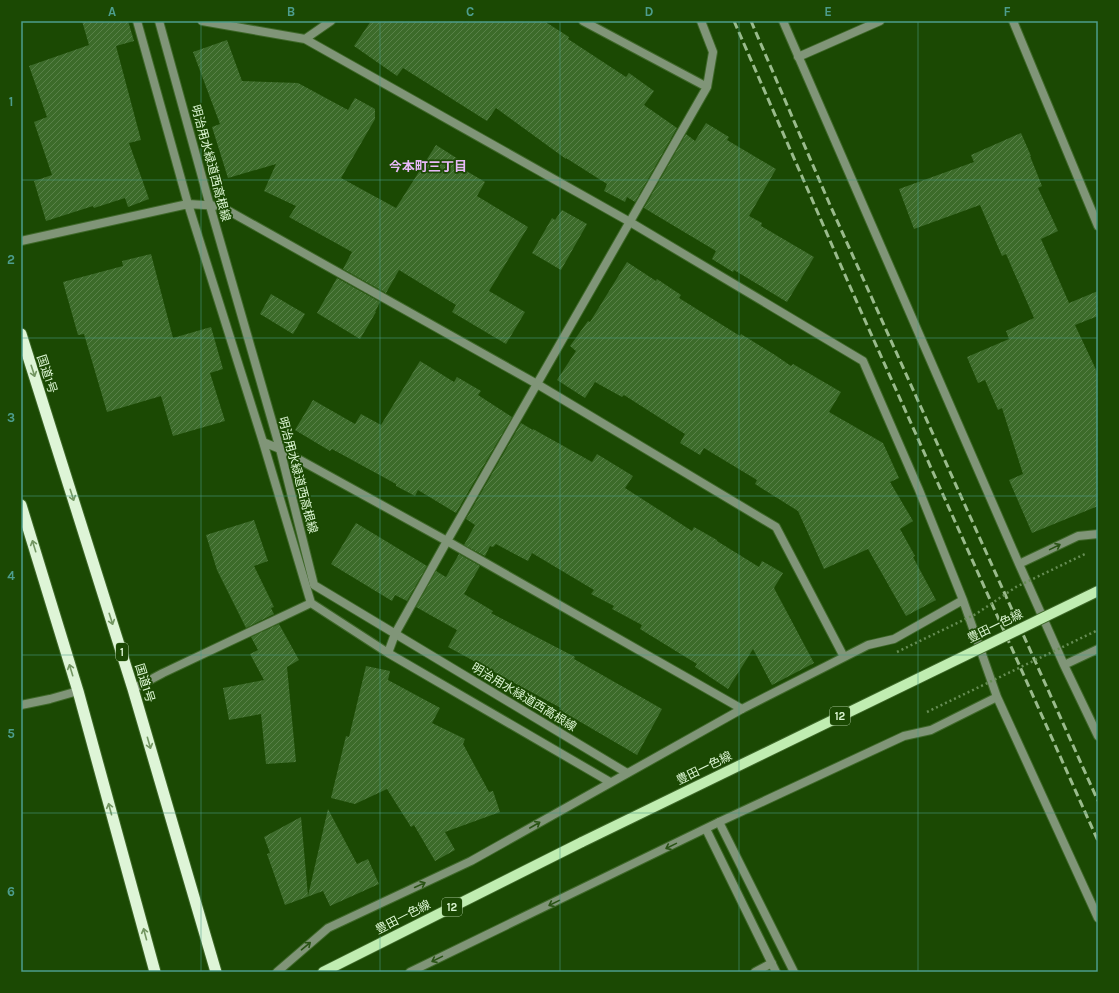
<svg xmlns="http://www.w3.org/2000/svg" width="1119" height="993" viewBox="0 0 1119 993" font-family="Karla,'Noto Sans JP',sans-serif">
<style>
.building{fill:url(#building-hatch)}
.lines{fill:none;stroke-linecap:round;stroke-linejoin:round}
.pedestrian-casing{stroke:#3e6829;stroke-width:10}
.minor-casing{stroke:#3e6829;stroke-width:10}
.primary-casing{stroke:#3e6829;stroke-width:12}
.trunk-casing{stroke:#3e6829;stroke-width:13}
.pedestrian{stroke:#809578;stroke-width:8}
.minor{stroke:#809578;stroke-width:8}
.primary{stroke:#c0edb1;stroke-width:10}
.trunk{stroke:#def5d7;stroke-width:11}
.rail{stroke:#9abb8c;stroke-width:3;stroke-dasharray:8 4;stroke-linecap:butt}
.primary-bridge-casing{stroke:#3e6829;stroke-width:12;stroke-linecap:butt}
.path-bridge{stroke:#668d54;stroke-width:2.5;stroke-dasharray:2 3;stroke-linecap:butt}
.primary-bridge{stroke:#c0edb1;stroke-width:10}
.oneway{stroke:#739662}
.oneway2{stroke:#2a5415}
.grid{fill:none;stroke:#4d9d8d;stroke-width:1;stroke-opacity:0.55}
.labels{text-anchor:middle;stroke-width:3.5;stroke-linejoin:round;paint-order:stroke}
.shield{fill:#1b4903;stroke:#a3c395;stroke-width:1}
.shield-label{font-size:11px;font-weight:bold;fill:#ddf7d4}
.street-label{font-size:12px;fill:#ddf7d4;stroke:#1b4903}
.neighbourhood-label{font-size:13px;font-weight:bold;fill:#e8b9f8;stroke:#1b4903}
.neatline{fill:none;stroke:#4d9d8d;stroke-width:1.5}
.grid-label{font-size:13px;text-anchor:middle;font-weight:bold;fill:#4d9d8d}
</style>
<defs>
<pattern id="building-hatch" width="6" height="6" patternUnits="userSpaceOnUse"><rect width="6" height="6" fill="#3c6b2a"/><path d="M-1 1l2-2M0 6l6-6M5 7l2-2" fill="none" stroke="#588148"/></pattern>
</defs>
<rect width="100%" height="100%" fill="#1b4903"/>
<path class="building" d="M82,21h46l6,20 -18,5 25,94 -12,3 20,56 -21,8 -3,-9 -31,10 -1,-2 -47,15 -12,-40 18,-6 -18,-53 13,-5 -18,-51 60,-21z
M371,21h173l25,16 -1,2 58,38 3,-4 25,18 -10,14 33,23 -42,74 -8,-5 -2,5 -21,-11 3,-7 -41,-26v1l-70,-51 -9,13 -84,-53 -6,8 -43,-30z
M227,40l15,41 56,2 50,27 7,-12 20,11v10l-34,59 55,30 40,-63 22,14v7l27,16 -8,14 51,31 -39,64 36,21 -19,32 -54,-32 4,-7 -57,-35 -13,23 -43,-24 9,-17 -63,-35 7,-11 -32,-15 12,-27 -48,14 -16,-51 8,-3 -27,-72z
M706,123l23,14 -2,3 49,29 -27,47 13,7 -1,3 53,31 -27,45 -53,-32 -1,2 -21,-13 4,-8 -72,-43 42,-74 9,7z
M1021,133l10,23h-1l12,30 -4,2 20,43 -17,8 28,64 29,-12v25l-23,9 23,49v132l-66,27 -23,-53 14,-6 -21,-66 -4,2 -13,-30 -7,3 -11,-26 42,-18 -3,-8 28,-13 -28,-64 -4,2 -22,-51 -66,24 -15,-40 75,-27 -3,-7z
M562,210l25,14 -26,46 -29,-17 20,-35 3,2z
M151,254l22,84 38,-11 12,42 -13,4 15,48 -52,15 -12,-40 -54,16 -23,-78 -6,1 -15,-53 60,-16 -1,-5z
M627,262l29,19 1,-2 24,16 -2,3 61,38 1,-2 34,21 16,11 2,-2 48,28 -12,20 54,31 16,35 -9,4 23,39 -13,8 15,27 -2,1 23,43 -30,16 -38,-67 -44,20 -26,-58 -43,-27 2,-4 -53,-32 -4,7 -20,-12 5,-9 -61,-39 -2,2 -27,-15 -10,16 -28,-18 19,-29 -6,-5 18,-25 2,1z
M337,278l43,24 -5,10h1l-16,27 -43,-26z
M271,294l34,20 -12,20 -33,-20z
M420,361l34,21 3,-5 24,14 -3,4 34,22 -56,96 -38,-23 -3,6 -19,-10v-2l-64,-35 -2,2 -35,-21 18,-30 42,24 6,-10 20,11z
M521,423l12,7v-1l59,33 5,-8 36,22 -8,12 67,43 2,-4 23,13v1l42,26 3,-6 21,12 -9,15 40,75 -42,22 -19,-36 -25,40 -33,-22 2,-3 -57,-35 2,-4 -30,-16 2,-3 -23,-12 3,-4 -62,-37 -4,8 -32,-17 -3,3 -3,-1 -5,10 -21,-11 11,-20 -9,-6z
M254,520l14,41 -14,5 20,41 -3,1 3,6 -28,14 -29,-58 -11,-35z
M356,523l71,43 -20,35 -12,-6 -3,6 -61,-37z
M459,554l21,12 -16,28 29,17 -2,2 84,44 -1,2 88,50 -25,46 -77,-45 1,-2 -113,-61 9,-17 -41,-23 20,-36 10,6z
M279,624l20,36 -12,7 9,95 -30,2 -5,-50 -32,6 -6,-32 41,-8 -14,-26 8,-4 -7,-13z
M366,666l24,5 -2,9 52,28 -8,15 33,16 -2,5 26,48 4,-1 7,21 -55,20 10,18 -20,11 -21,-36 -3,2 -24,-38 -32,15 -24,-6 15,-62 3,1z
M328,809l29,55 11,-5 11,25 -49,22 -7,-15 -38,14 -18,-51 3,-1 -6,-16 37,-20 7,79z"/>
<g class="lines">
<defs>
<path id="pedestrian" d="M159,21l51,185 70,243 34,136 313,188
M719,822l75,150"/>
<path id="minor" d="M137,21l51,183 75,238 48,161 77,50 222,129
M202,21l103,18 26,-18
M583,21l124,66
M783,21l236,543 45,101 34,71
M1013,21l85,205
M305,39l325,183 233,139 56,129 44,110 34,97 101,221
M798,57l82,-36
M21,241l167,-37 32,2 317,178 239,143 68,130
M263,442l17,7 167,92 295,168
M1019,564l59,-28 20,-2
M388,653l7,-19 52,-93 260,-454 6,-35 -12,-31
M1064,665l34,-16
M133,689l30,-16 148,-70
M21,705l29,-6 28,-8
M706,829l70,143
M277,972l51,-44 143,-67 271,-152 126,-64 26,-6 69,-39
M410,972l309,-150 185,-86 27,-6 66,-33
M755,972l17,-9"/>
<path id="primary" d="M323,972l259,-130"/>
<path id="trunk" d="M21,334l112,355 83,283
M21,505l57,186 77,281"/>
</defs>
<use href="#pedestrian" class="pedestrian-casing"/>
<use href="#minor" class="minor-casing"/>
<use href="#primary" class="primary-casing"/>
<use href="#trunk" class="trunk-casing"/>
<use href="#pedestrian" class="pedestrian"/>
<use href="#minor" class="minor"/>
<use href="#primary" class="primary"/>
<use href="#trunk" class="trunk"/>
<path class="rail" d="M734,21l125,286 239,534
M751,21l79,184 268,596"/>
<defs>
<path id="primary-bridge" d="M582,842l516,-251"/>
</defs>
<use href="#primary-bridge" class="primary-bridge-casing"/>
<path class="path-bridge" d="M897,652l79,-38 40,-27 71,-34
M927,712l171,-82"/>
<use href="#primary-bridge" class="primary-bridge"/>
</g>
<defs><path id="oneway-shaft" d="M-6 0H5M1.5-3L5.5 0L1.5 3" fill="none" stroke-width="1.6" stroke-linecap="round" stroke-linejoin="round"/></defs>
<g class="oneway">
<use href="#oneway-shaft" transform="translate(33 371) rotate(72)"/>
<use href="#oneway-shaft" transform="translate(72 495) rotate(72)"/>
<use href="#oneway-shaft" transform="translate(34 546) rotate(-107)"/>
<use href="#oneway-shaft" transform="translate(111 619) rotate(72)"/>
<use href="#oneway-shaft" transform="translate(71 670) rotate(-107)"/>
<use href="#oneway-shaft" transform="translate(149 743) rotate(74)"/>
<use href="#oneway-shaft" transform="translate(110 809) rotate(-105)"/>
<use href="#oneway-shaft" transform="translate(145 934) rotate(-105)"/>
</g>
<g class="oneway2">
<use href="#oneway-shaft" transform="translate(1055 547) rotate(-26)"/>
<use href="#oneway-shaft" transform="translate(535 825) rotate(-30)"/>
<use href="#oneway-shaft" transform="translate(671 846) rotate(154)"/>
<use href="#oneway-shaft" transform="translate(420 885) rotate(-25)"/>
<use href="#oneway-shaft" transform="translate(554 903) rotate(154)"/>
<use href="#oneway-shaft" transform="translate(306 946) rotate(-40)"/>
<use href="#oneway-shaft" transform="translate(437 959) rotate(154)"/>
</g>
<path class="grid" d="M201,21v951M380,21v951M560,21v951M739,21v951M918,21v951M21,180h1077M21,338h1077M21,496h1077M21,655h1077M21,813h1077"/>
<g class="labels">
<g class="shield">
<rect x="116" y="643" width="12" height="18" rx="3"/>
<rect x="830" y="707" width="20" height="18" rx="3"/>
<rect x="442" y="898" width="20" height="18" rx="3"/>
</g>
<g class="shield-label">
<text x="122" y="656">1</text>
<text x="840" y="720">12</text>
<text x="452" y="911">12</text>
</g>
<g class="street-label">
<text transform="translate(211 163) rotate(75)" y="4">明治用水緑道西高根線</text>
<text transform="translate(47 374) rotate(72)" y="4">国道1号</text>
<text transform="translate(298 475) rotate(75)" y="4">明治用水緑道西高根線</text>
<text transform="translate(995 626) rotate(-26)" y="4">豊田一色線</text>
<text transform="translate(145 683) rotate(73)" y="4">国道1号</text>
<text transform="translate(524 697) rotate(31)" y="4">明治用水緑道西高根線</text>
<text transform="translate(704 768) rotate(-26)" y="4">豊田一色線</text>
<text transform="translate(403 917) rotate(-27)" y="4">豊田一色線</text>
</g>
<g class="neighbourhood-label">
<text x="428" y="171">今本町三丁目</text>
</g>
</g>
<rect width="1119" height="993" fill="none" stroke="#1b4903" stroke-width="44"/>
<rect x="22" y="22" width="1075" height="949" class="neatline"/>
<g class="grid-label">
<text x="112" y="16">A</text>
<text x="291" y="16">B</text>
<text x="470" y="16">C</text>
<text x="649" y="16">D</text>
<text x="828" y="16">E</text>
<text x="1007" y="16">F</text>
<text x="11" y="106">1</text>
<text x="11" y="264">2</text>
<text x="11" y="422">3</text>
<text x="11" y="580">4</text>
<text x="11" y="738">5</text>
<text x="11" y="896">6</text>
</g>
</svg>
